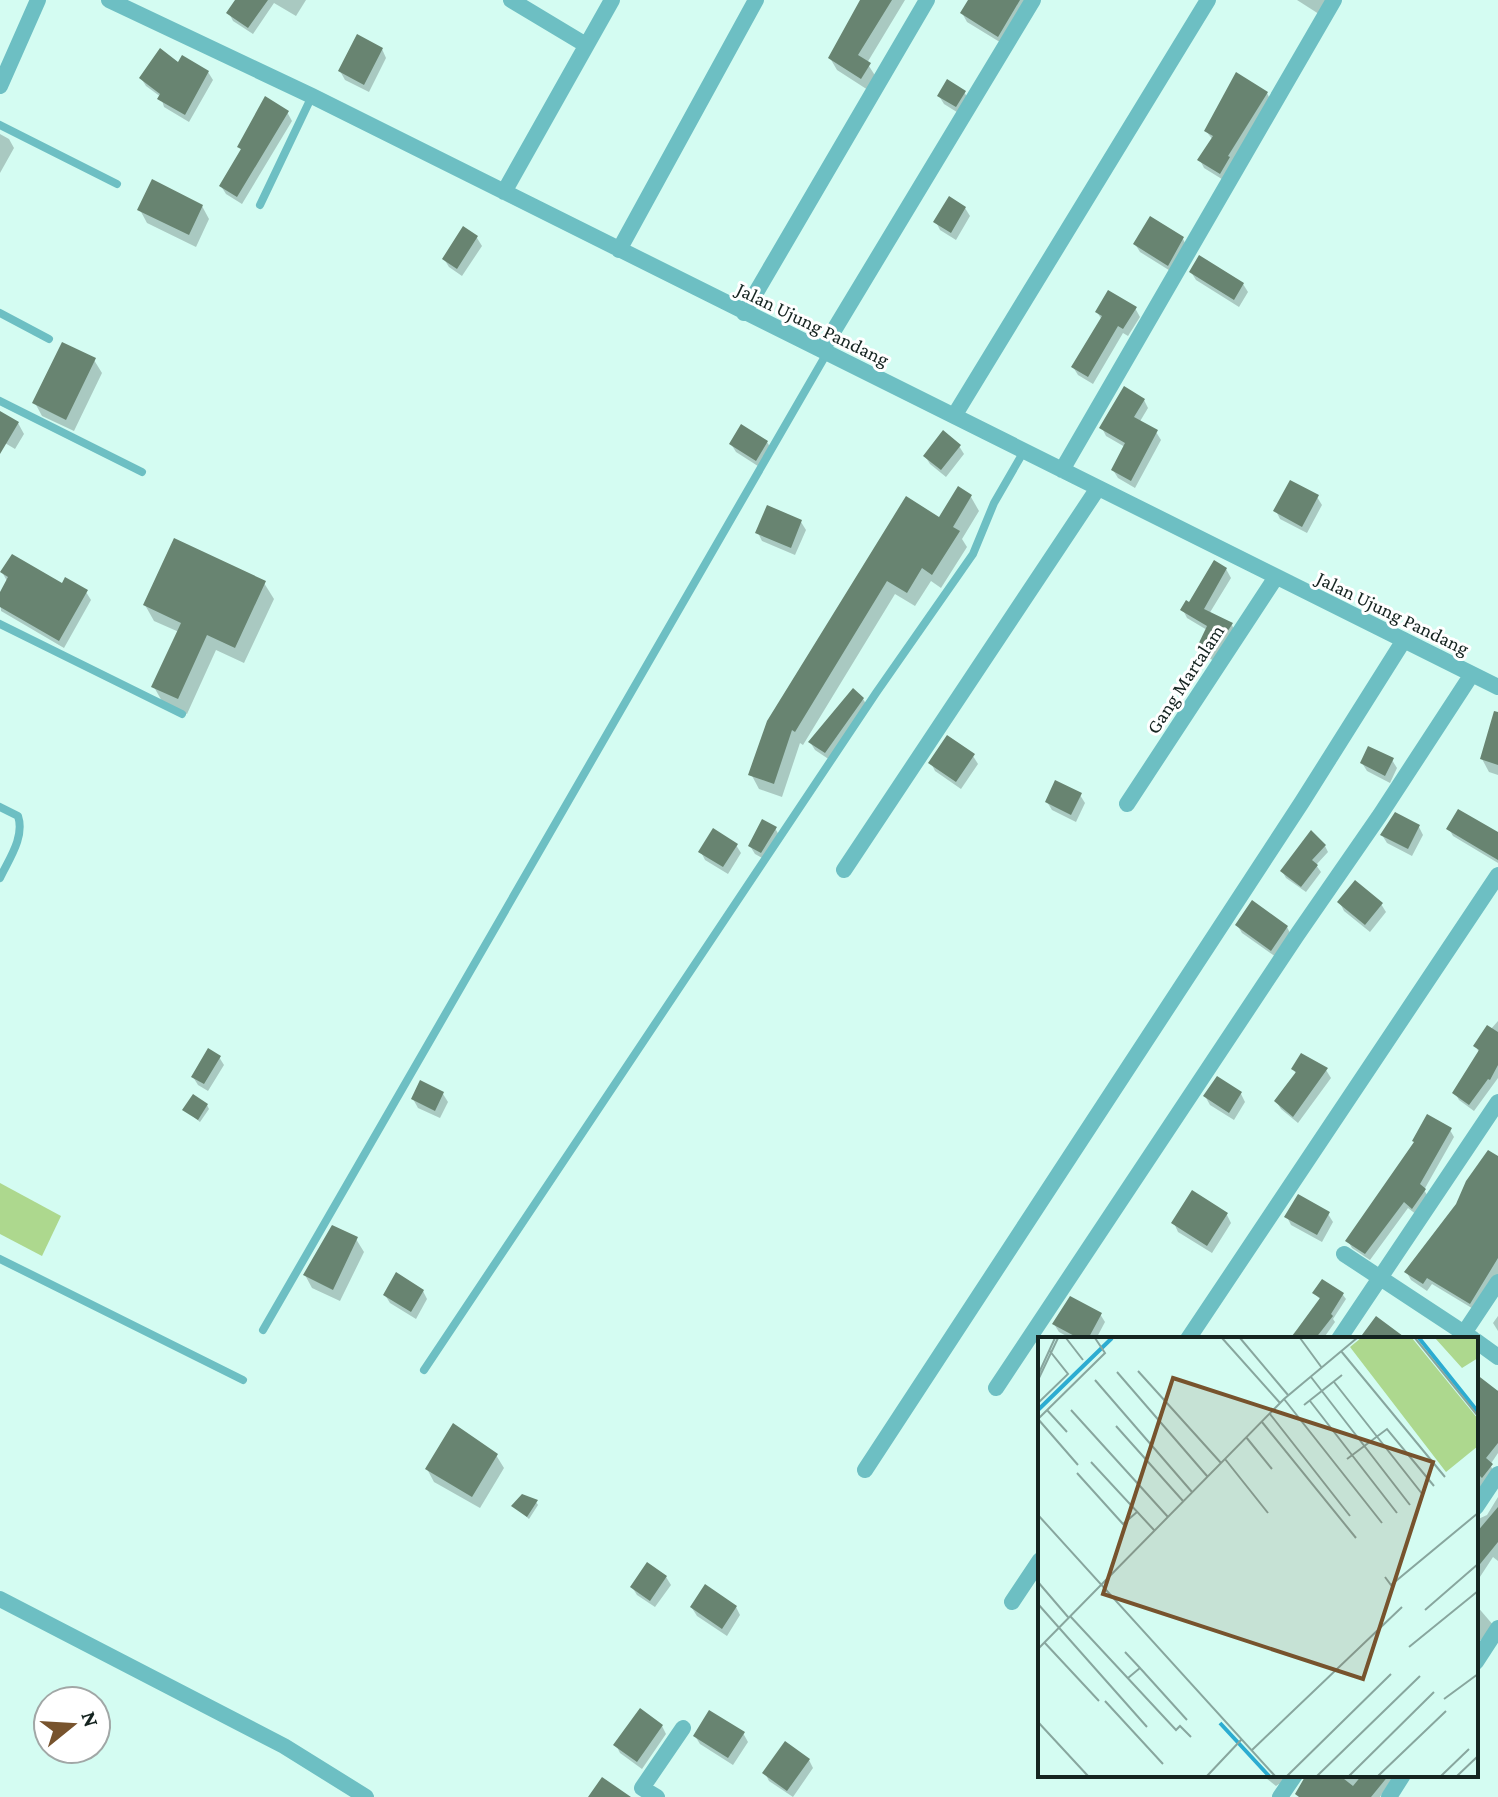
<svg xmlns="http://www.w3.org/2000/svg" width="1498" height="1797" viewBox="0 0 1498 1797" font-family="'Crimson Pro',serif">
<style>
.green{fill:#add88e}
.shadow{fill:#0003}
.building{fill:#688471}
.lines{fill:none;stroke-linecap:round;stroke-linejoin:round}
.service{stroke:#6dbfc3;stroke-width:8}
.minor{stroke:#6dbfc3;stroke-width:16}
.labels{text-anchor:middle;stroke-width:6;stroke-linejoin:round;paint-order:stroke}
.street-label{font-size:20px;fill:#152420;stroke:#fff}
.inset-river{fill:none;stroke:#2cacd1;stroke-width:4}
.inset-road{fill:none;stroke:#88a69e;stroke-width:2}
.view{fill:#77532d;fill-opacity:0.15;stroke:#77532d;stroke-width:4}
.inset-edge{fill:none;stroke:#152420;stroke-width:4}
</style>
<rect width="100%" height="100%" fill="#d4fcf2"/>
<path class="green" d="M0,1183l61,33 -19,40 -42,-22z"/>
<path class="shadow" d="M238,0h68l-10,16 -22,-13 -21,31 -20,-13 -4,-8z
M862,0h43l-38,63 9,14 -8,13 -31,-20 -7,-12z
M970,0h61l-28,44 -36,-22 -5,-9z
M1297,0h35l-10,16z
M382,49l4,9 -17,34 -24,-12 -5,-9z
M179,65l29,7 5,8 -24,42 -25,-15 -3,-10 -15,-11 -5,-8z
M964,92l5,8 -9,14 -16,-10 -5,-8z
M1267,93l4,8 -46,80 -21,-13 -4,-8 13,-20 -7,-9z
M287,112l5,9 -50,83 -16,-10 -5,-8 21,-35 -3,-4z
M0,134l9,5 5,9 -14,25z
M202,206l7,13 -13,28 -49,-24 -7,-13z
M965,208l5,8 -14,24 -16,-10 -4,-8z
M463,229l14,9 5,8 -20,30 -13,-9 -5,-8z
M1183,239l4,8 -15,25 -32,-20 -5,-8z
M1191,272l52,12 5,8 -9,15 -43,-27z
M1135,308l5,9 -12,19 -5,-3 -30,51 -15,-9 -5,-8 29,-47 -5,-8z
M94,360l8,13 -28,58 -32,-15 -7,-13z
M1144,400l4,8 -9,15 17,9 5,8 -26,48 -17,-10 -5,-8 12,-23 -19,-11 -4,-8z
M0,413l18,10 6,11 -9,15 -15,-9z
M767,442l5,8 -11,18 -25,-16 -5,-8z
M959,446l5,8 -18,23 -16,-13 -5,-8z
M971,497l8,14 -17,28 5,8 -26,41 -10,-7 -16,25 -20,-12 -92,151 -3,-2 -18,54 -23,-8 -8,-15 156,-275 32,21z
M1317,497l5,8 -15,28 -27,-14 -4,-8z
M801,522l5,8 -11,25 -33,-14 -4,-8z
M1226,569l5,9 -22,36 22,10 5,8 -19,30 -13,-6 -5,-9 8,-17 -20,-12 -4,-8z
M2,572l84,20 5,8 -27,48 -63,-37 -1,-14 7,-16z
M264,583l10,16 -30,64 -28,-13 -29,64 -24,-11 -9,-16 25,-55 -25,-11 -9,-16z
M863,699l5,8 -38,53 -15,-10 -5,-8z
M1498,732v43l-9,-3 -7,-13z
M973,756l5,8 -17,25 -26,-18 -4,-8z
M1392,760l5,8 -7,15 -23,-12 -5,-8z
M1080,795l5,8 -9,19 -24,-12 -5,-8z
M1419,827l4,8 -11,21 -25,-13 -5,-8z
M775,828l5,9 -14,23 -11,-6 -5,-8z
M1449,829l49,6v28l-45,-27z
M736,845l5,8 -13,21 -23,-14 -4,-8z
M1325,846l3,6 -12,13 5,7 -15,20 -20,-14 -4,-7z
M1340,903l41,1 5,8 -16,20 -26,-21z
M1237,925l50,2 4,8 -15,22 -34,-24z
M1498,1021v57l-24,33 -15,-11 -4,-7 24,-40 -3,-7z
M219,1057l5,8 -16,26 -10,-6 -5,-8z
M1293,1069l33,1 5,8 -33,45 -17,-14 -5,-8 21,-26z
M443,1094l5,8 -8,16 -22,-10 -5,-9z
M1241,1094l4,8 -11,18 -24,-15 -5,-9z
M207,1105l2,4 -9,13 -15,-12z
M1450,1130l4,7 -30,53 5,8 -12,17 -9,-7 -38,52 -18,-12 -4,-7z
M1498,1158v121l-23,31 -43,-26 -5,7 -16,-11 -4,-7z
M1328,1214l5,8 -11,20 -31,-17 -4,-8z
M1227,1215l4,8 -19,30 -34,-21 -4,-9z
M356,1239l8,13 -24,49 -28,-13 -7,-13z
M1322,1281l21,14 3,4 -13,20 2,3 -12,17h-34l7,-8 1,1 24,-32 -7,-7z
M423,1291l4,8 -11,20 -26,-16 -5,-8z
M1100,1314l5,8 -9,17h-24l-13,-7 -5,-8z
M1498,1316v15l-5,-8z
M1476,1377l20,15 2,-2v63l-8,12 5,8 -19,27z
M496,1455l8,13 -24,40 -46,-26 -7,-13z
M1498,1497v64l-5,-4 -17,26v-63l11,-5z
M536,1502l2,3 -9,14 -15,-13z
M666,1577l5,8 -16,22 -18,-12 -5,-8z
M1476,1605l18,21 -17,18 2,5 -3,3z
M736,1607l4,8 -13,21 -30,-20 -5,-8z
M662,1726l4,8 -24,35 -22,-16 -4,-8z
M743,1733l5,9 -15,23 -33,-21 -5,-8z
M809,1760l4,8 -20,29 -24,-16 -4,-8z
M1262,1775h28l-8,11 -3,-2 -3,2z
M1316,1775h78l-14,22h-81z"/>
<path class="building" d="M235,0h33l-20,28 -22,-15z
M860,0h32l-34,55 13,8 -10,16 -33,-21z
M968,0h52l-22,37 -38,-24z
M357,34l26,14 -19,37 -26,-14z
M160,48l18,14 4,-7 27,16 -24,44 -28,-16 3,-5 -21,-16z
M1236,72l32,20 -40,64 2,1 -10,17 -23,-14 16,-24 -9,-5z
M947,79l19,12 -10,16 -19,-11z
M265,96l24,15 -52,86 -18,-11 22,-37 -4,-2z
M152,179l51,26 -14,30 -52,-25z
M949,196l17,11 -15,26 -18,-11z
M1150,216l34,21 -16,29 -35,-22z
M463,226l15,10 -21,33 -15,-10z
M1199,255l45,28 -10,17 -45,-28z
M1108,290l29,17 -14,22 -5,-3 -30,51 -17,-10 31,-51 -7,-4z
M62,342l34,16 -30,62 -34,-17z
M1124,386l21,13 -11,18 24,13 -27,51 -20,-11 14,-27 -26,-15z
M0,411l19,11 -19,32z
M741,424l27,17 -12,20 -27,-17z
M943,430l18,15 -20,25 -18,-14z
M1290,480l29,15 -17,32 -29,-16z
M958,486l14,9 -19,32 7,4 -28,44 -10,-7 -15,25 -20,-12 -92,151 -3,-2 -18,54 -26,-9 19,-54 139,-225 33,21z
M767,505l35,15 -11,28 -36,-15z
M174,538l92,43 -31,67 -28,-13 -29,64 -27,-12 30,-64 -38,-18z
M12,554l50,29 3,-6 23,13 -29,51 -59,-34v-15l8,-15 -8,-5z
M1214,560l13,8 -23,41 29,14 -21,32 -15,-8 10,-21 -27,-16 6,-10 3,2z
M853,688l11,10 -39,55 -17,-11z
M1494,711l4,1v53l-18,-6z
M947,735l28,19 -19,28 -28,-19z
M1368,746l26,12 -9,18 -25,-13z
M1055,780l27,13 -11,22 -26,-13z
M1458,809l40,23v28l-52,-31z
M1395,812l25,13 -12,24 -28,-14z
M762,819l15,8 -16,26 -13,-7z
M713,828l25,16 -15,23 -25,-15z
M1311,830l15,15 -14,15 6,5 -17,22 -21,-16z
M1355,880l28,23 -18,22 -28,-23z
M1252,900l36,26 -17,25 -36,-26z
M1487,1025l11,7v33l-8,15 -2,-1 -19,26 -17,-12 27,-43 -6,-4z
M208,1048l13,8 -17,28 -13,-7z
M1301,1053l27,15 -35,49 -19,-16 22,-29 -5,-3z
M1217,1076l25,16 -13,21 -26,-17z
M420,1080l24,12 -9,19 -24,-12z
M193,1094l15,10 -10,16 -16,-10z
M1427,1114l25,14 -32,56 6,5 -14,20 -8,-7 -39,52 -20,-13 69,-99 -2,-1z
M1488,1150l10,6v102l-28,46 -43,-26 -4,6 -19,-12 52,-68 10,-23z
M1192,1190l36,23 -21,33 -36,-23z
M1298,1194l32,18 -13,23 -33,-18z
M332,1225l26,12 -25,53 -30,-15z
M396,1272l28,18 -13,22 -28,-17z
M1322,1279l22,14 -13,21 2,2 -18,23h-25l30,-41 -8,-5z
M1070,1296l32,17 -14,26h-8l-28,-15z
M1376,1316l31,23h-48z
M1476,1374l22,17v52l-12,15 7,6 -11,14 -6,-6z
M453,1423l45,31 -26,43 -47,-28z
M522,1494l16,6 -11,17 -16,-11z
M1498,1507v35l-22,27v-36z
M647,1562l20,14 -17,25 -20,-14z
M705,1584l32,22 -15,23 -32,-22z
M640,1708l23,17 -26,37 -24,-17z
M709,1710l36,22 -17,26 -35,-22z
M785,1741l25,18 -23,32 -25,-18z
M1306,1775h33l14,11 9,-11h27l-18,22h-72l-4,-3z
M602,1777l29,20h-43z"/>
<g class="lines">
<path class="service" d="M0,125l117,59
M260,205l52,-109
M0,313l49,26
M0,401l142,71
M0,624l182,90
M0,807l18,9c7,21 -9,43 -18,62
M0,1259l243,121
M263,1330l564,-977
M424,1370l452,-677 97,-139 21,-51 30,-52"/>
<path class="minor" d="M109,0l203,96 1186,591
M511,0l75,45
M0,86l38,-86
M504,192l108,-192
M619,250l137,-250
M744,313l183,-313
M822,350l211,-350
M954,416l254,-416
M1062,470l272,-470
M1127,804l149,-227
M844,870l254,-382
M1344,1254l129,85
M1188,1339l310,-464
M1339,1339l159,-237
M1460,1339l38,-57
M1476,1341l22,16
M996,1388l301,-453 83,-120 92,-141
M865,1470l437,-668 102,-162
M1476,1507l22,-33
M0,1599l284,147 82,51
M1012,1602l28,-42
M1476,1662l22,-34
M657,1797l-15,-9 41,-60
M1280,1797l15,-22
M1389,1797l14,-22"/>
</g>
<g class="labels">
<g class="street-label">
<text transform="translate(813 324) rotate(26)" y="7">Jalan Ujung Pandang</text>
<text transform="translate(1393 613) rotate(26)" y="7">Jalan Ujung Pandang</text>
<text transform="translate(1185 679) rotate(-57)" y="7">Gang Martalam</text>
</g>
</g>
<g transform="translate(1038 1337)">
<rect width="440" height="440" fill="#d4fcf2"/>
<path d="M323,1h51l66,81v27l-32,26 -96,-125zM397,1h43v20l-16,10z" fill="#add88e"/>
<path class="inset-river" d="M381,1l59,74M0,73l74,-72M182,386l49,53"/>
<path class="inset-road" d="M28,1l17,22M184,1l58,65M202,1l48,57M262,1l22,30M377,1l63,78M303,14l104,126M100,34l83,92M79,35l90,104M0,38l17,-37M273,40l99,128M0,43l20,-42M57,43l97,112M296,45l89,113M246,62l98,124M272,64l87,112M0,66l30,-29 -19,-24M266,68l38,-30M9,73l20,22M33,73l97,107M232,77l80,102M0,82l67,-66 -10,-15M0,82l40,46M224,85l94,116M78,89l67,75M208,100l26,32M187,122l43,54M309,122l40,-30 47,57M53,125l63,68M39,136l46,51 14,-12M0,178l237,261M347,240l6,8 87,-72M0,245l30,35M0,267l109,123M387,273l53,-46M32,279l106,114 4,-4 11,11M6,305l55,59M371,310l69,-56M0,312l246,-250 73,-61M87,315l15,16 -12,10M102,331l47,52M406,362l34,-25M67,364l58,63M0,385l50,54M214,413l150,-143M169,439l34,-36M249,439l104,-102M279,439l103,-100M311,439l85,-84M340,439l68,-65M403,439l28,-27M419,439l21,-20"/>
<path class="view" d="M135,41l260,84 -70,217 -260,-85z"/>
<rect width="440" height="440" class="inset-edge"/>
</g>
<g transform="translate(72 1725) rotate(72)"><circle r="38" fill="#ffffff" stroke="#a1a7a6" stroke-width="2"/>
<path d="M0-6L14 30L0 20L-14 30Z" fill="#77532d"/>
<text y="-12" font-size="22" font-weight="bold" text-anchor="middle" fill="#152420">N</text>
</g>
</svg>
